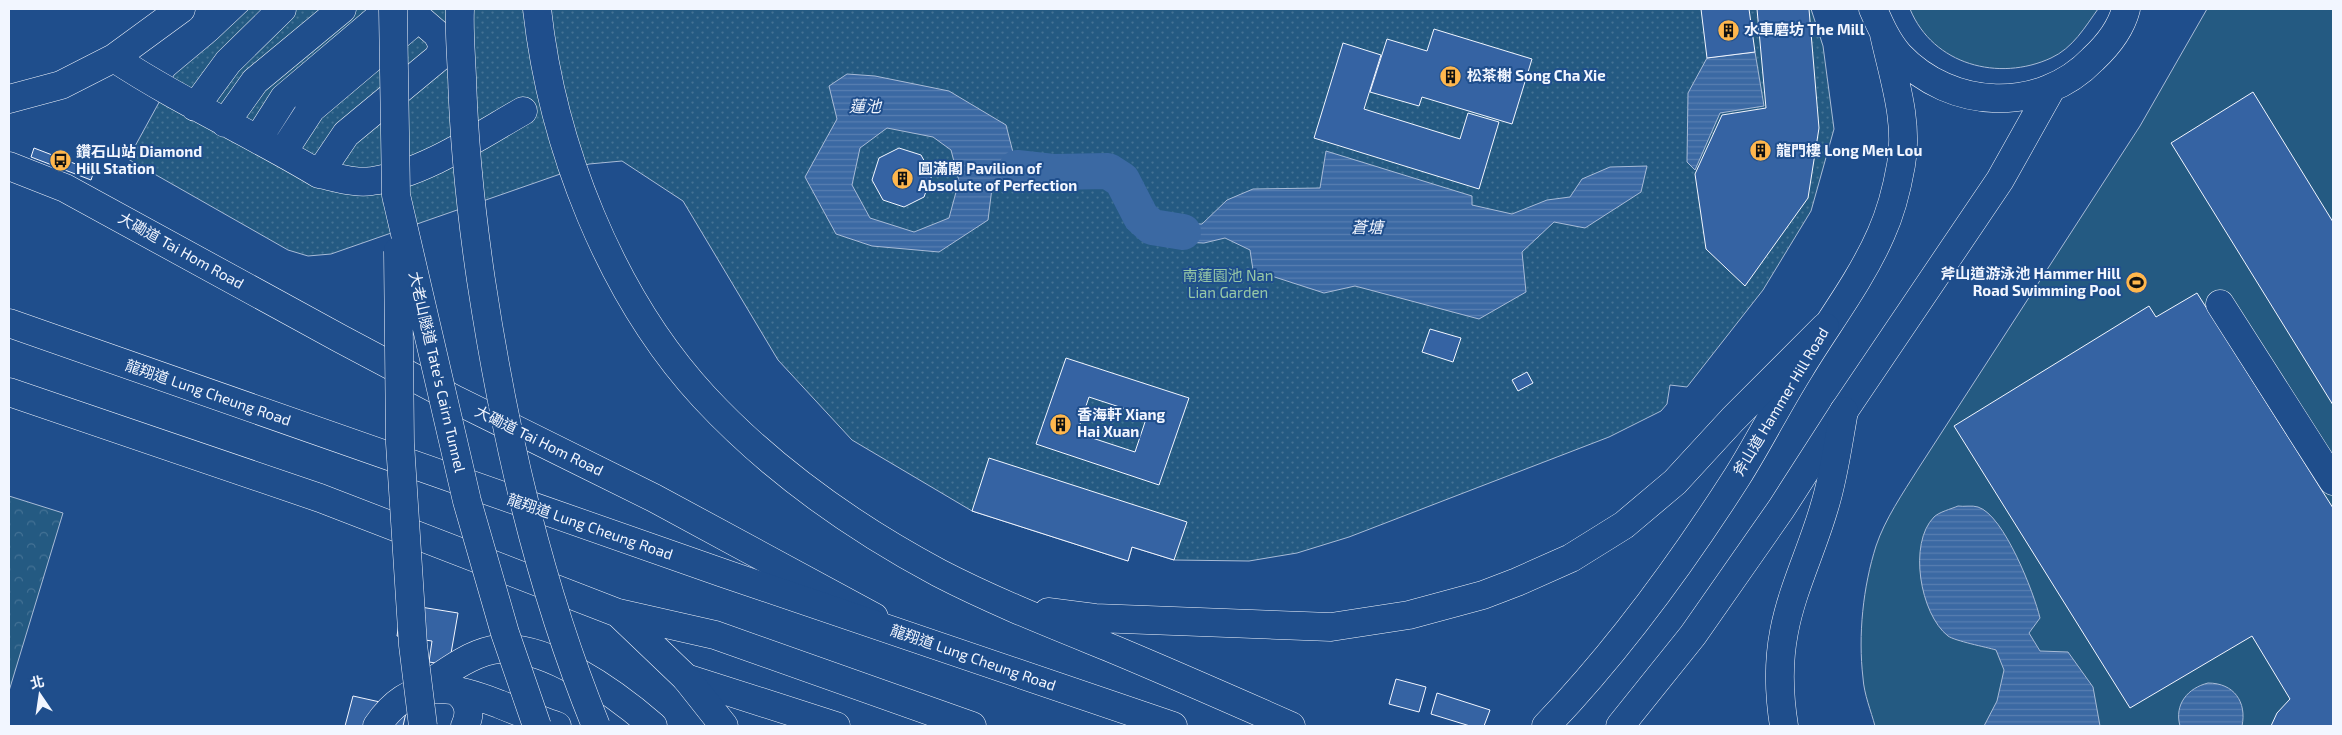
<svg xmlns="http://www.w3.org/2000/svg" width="2342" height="735" viewBox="0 0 2342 735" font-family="'Exo 2','Noto Sans TC',sans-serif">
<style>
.grass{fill:#245a82;stroke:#a8bbd7}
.park{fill:url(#park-crowns);stroke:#a8bbd7}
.garden{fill:url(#garden-dots);stroke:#a8bbd7}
.water{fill:url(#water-rules);stroke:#a8bbd7;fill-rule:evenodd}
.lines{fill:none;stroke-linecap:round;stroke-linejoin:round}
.canal{stroke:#3b69a3;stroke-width:36}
.building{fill:#3563a3;stroke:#f2f6ff;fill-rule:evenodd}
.minor-casing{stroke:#f2f6ff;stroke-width:29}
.major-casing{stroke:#f2f6ff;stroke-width:29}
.highway-casing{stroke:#f2f6ff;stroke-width:29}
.minor{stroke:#1f4e8c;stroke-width:28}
.major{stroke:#1f4e8c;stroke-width:28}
.highway{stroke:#1f4e8c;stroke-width:28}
.highway-bridge-casing{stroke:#f2f6ff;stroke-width:29;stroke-linecap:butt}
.highway-bridge{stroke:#1f4e8c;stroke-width:28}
.labels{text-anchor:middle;stroke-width:4;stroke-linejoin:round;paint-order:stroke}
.poi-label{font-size:15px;font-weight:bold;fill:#f2f6ff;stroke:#1f4e8c;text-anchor:start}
.street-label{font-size:15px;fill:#f2f6ff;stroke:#1f4e8c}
.park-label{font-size:15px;fill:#97c8a6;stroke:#1f4e8c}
.water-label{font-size:16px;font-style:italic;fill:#f2f6ff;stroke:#1f4e8c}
</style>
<defs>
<pattern id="park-crowns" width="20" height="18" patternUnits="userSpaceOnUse" patternTransform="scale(1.25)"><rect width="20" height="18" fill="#245a82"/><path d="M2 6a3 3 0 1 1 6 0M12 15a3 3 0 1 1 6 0" fill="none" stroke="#447295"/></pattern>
<pattern id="garden-dots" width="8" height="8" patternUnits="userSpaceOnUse" patternTransform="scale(1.25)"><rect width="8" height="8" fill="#245a82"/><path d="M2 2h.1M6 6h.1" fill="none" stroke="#447295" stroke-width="1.8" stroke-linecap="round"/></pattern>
<pattern id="water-rules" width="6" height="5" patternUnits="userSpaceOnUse" patternTransform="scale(1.25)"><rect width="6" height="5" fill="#3b69a3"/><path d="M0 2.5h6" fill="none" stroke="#587fb1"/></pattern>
</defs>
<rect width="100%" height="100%" fill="#1f4e8c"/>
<path class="grass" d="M1910,9h188c-13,18 -25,39 -47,49 -52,24 -118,7 -141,-49z
M2207,9h126v717h-458c-4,-15 -11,-32 -12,-48 -5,-43 0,-91 13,-132 9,-27 27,-53 42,-77l222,-343z"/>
<path class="park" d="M9,496l54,17 -54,178z"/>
<path class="garden" d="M249,9h1562l12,37 11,83 -23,82 -48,79 -76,97 -17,-2 -3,19 -6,7 -52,26 -260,100 -52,16 -48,8 -75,-1 -42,-13 -4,14 -156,-50 -120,-71 -74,-80 -95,-159 -61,-40 -33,3 -258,90 -23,2 -20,-6 -160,-91 46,-84 42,-35z"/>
<path class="water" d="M1755,52l9,54 -44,7 -25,57 -8,-8 1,-69 19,-35z
M847,74l28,2 74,15 57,34 11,43 -25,20 -4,32 -49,32 -67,-6 -36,-12 -31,-57 32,-58 -8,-33zM887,128l46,9 18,13 8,31 -10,37 -35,14 -44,-14 -18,-33 8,-37z
M1326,151l146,45v9l40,9 35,-14 23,-3 12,-18 28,-12 37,-1 -6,26 -56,36 -31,-6 -32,30 4,40 -47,27 -124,-33 -31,7 -71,-23 -3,-20 -25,-12 -21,5 -24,-1 4,-18h18l25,-24 26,-11 67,-1z
M1958,506c6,1 14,-1 20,1 26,8 56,86 62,111l-11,15 11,18 28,1 25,35 7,39h-116l13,-25 7,-31 -8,-20c-10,-3 -41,-9 -48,-14 -28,-22 -40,-93 -14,-119 5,-5 17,-8 24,-11z
M2208,683c26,0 39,19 34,43h-62c-6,-22 8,-38 28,-43z"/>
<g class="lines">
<path class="canal" d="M1017,168l36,4 55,-1 14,9 19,37 11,10 31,5"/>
</g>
<path class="building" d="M1701,9h48l6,43 -48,6z
M1757,9h52l10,119 -11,70 -63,88 -39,-37 -11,-75 27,-59 44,-7z
M1434,29l98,30 -20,65 -90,-27 -3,9 -49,-14 17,-53 40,12z
M1343,43l38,12 -17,54 96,30 8,-26 31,9 -20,67 -165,-51z
M2253,92l80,130v183l-162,-262z
M34,148l60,23 -3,9 -60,-23z
M899,148l22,7 11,20 -8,22 -20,10 -21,-7 -11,-20 7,-22z
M2197,293l136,215v218h-62l6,-13 13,-14 -38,-63 -122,72 -176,-282 195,-120 7,11z
M1430,329l31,9 -8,24 -31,-10z
M1066,358l123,40 -30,87 -123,-41zM1089,397l58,19 -12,36 -58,-19z
M1527,372l6,11 -15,8 -6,-11z
M989,458l198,64 -13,38 -42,-13 -4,14 -156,-50z
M402,604l56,9 -9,52 -20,-3 3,-21 -35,-5z
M1396,679l30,8 -7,25 -30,-8z
M1437,693l53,17 -6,16h-14l-39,-12z
M353,696l54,12 -4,18h-58z"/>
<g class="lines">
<defs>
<path id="minor" d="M114,58c65,43 137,75 205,116l27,-40 93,-77 4,-12 -6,-11 -29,-25
M9,99l52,-14 53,-27 67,-49
M195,107l33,-45 54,-53
M225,123l30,-42 87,-72
M258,139l26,-41 105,-89
M283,152l28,-43 97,-82
M319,174c17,3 36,10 53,7 51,-7 107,-45 151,-70
M2220,304l113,177
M686,678l150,48
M448,688c18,5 25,22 17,38
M415,693c24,-15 49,-37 77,-43 51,-10 124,44 161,76
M377,726c34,-51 74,-40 122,-22 19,8 39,15 58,22"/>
<path id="major" d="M1873,9c7,16 14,32 26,46 52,55 141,59 194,4 14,-13 28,-31 33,-50
M9,166l56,22 276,151 115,61 198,98 220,119
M1546,726c70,-73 136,-163 191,-249 22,-35 41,-73 63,-108 27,-45 60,-87 81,-135 10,-22 16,-46 20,-69 8,-44 -8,-89 -17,-131
M1620,726l73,-91 88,-126 63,-98 156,-231 51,-91"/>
<path id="highway" d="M537,9c15,136 73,286 167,388 67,72 149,130 235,176 56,29 115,52 174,76 60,25 119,51 178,77
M9,323l714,250 450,153
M9,392l311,106 298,115 97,22 257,91
M1048,612l47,6 236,9 78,-12 74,-20 34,-13 54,-24 53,-33 51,-43 58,-63 92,-92
M618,613l68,65 38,48
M1784,726c-5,-31 -6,-63 0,-94 8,-43 28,-82 40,-124 10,-31 14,-65 20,-97"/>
</defs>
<use href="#minor" class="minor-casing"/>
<use href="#major" class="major-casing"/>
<use href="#highway" class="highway-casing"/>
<use href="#minor" class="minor"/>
<use href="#major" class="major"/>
<use href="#highway" class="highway"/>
<defs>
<path id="highway-bridge" d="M393,9l3,186 71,306 38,132 32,93
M460,9c-1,22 1,45 2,68 2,68 9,135 19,203 23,152 57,303 115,446
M398,251l2,192 13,202 10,81"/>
</defs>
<use href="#highway-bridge" class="highway-bridge-casing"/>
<use href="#highway-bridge" class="highway-bridge"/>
</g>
<defs>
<symbol id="building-disc" viewBox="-11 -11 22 22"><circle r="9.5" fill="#ffb74d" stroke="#1f4e8c"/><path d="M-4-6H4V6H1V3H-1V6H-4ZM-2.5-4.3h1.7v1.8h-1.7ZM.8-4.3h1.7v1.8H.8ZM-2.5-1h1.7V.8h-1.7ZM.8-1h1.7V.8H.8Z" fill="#111"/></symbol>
<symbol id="bus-disc" viewBox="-11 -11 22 22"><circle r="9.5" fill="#ffb74d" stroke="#1f4e8c"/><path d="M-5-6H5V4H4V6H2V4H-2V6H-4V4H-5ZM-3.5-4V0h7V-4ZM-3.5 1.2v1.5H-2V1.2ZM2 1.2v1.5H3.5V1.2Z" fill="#111"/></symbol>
<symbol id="stadium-disc" viewBox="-11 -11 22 22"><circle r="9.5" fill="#ffb74d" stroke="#1f4e8c"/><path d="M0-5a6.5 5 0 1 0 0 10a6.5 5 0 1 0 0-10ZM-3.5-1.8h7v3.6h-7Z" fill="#111"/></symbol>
</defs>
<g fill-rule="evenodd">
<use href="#building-disc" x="1716" y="18" width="25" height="25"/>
<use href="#building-disc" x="1438" y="64" width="25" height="25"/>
<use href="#building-disc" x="1748" y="138" width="25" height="25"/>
<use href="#bus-disc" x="48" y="148" width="25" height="25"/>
<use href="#building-disc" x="890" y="166" width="25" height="25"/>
<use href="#stadium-disc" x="2124" y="270" width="25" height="25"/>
<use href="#building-disc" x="1048" y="412" width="25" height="25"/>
</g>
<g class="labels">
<g class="poi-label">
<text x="1744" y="35">水車磨坊 The Mill</text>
<text x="1467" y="81">松茶榭 Song Cha Xie</text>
<text x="1776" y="156">龍門樓 Long Men Lou</text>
<text x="76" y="157">鑽石山站 Diamond<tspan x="76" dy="17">Hill Station</tspan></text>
<text x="918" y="174">圓滿閣 Pavilion of<tspan x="918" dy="17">Absolute of Perfection</tspan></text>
<text x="2121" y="279" text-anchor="end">斧山道游泳池 Hammer Hill<tspan x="2121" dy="17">Road Swimming Pool</tspan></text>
<text x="1077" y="420">香海軒 Xiang<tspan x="1077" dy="17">Hai Xuan</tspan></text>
</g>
<g class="street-label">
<text transform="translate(181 251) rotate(29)" y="5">大磡道 Tai Hom Road</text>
<text transform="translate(437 372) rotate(77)" y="5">大老山隧道 Tate's Cairn Tunnel</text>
<text transform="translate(208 393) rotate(19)" y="5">龍翔道 Lung Cheung Road</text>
<text transform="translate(1781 402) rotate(-59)" y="5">斧山道 Hammer Hill Road</text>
<text transform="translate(539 441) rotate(26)" y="5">大磡道 Tai Hom Road</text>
<text transform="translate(590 527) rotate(19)" y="5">龍翔道 Lung Cheung Road</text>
<text transform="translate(973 658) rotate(19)" y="5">龍翔道 Lung Cheung Road</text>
</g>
<g class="park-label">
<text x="1228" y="281">南蓮園池 Nan<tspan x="1228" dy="17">Lian Garden</tspan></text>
</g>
<g class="water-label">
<text x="865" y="112">蓮池</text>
<text x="1367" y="233">蒼塘</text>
</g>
</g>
<rect width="2342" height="735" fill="none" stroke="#f2f6ff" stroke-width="20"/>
<g transform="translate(40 695) rotate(347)" stroke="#1f4e8c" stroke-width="4" paint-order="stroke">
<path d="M0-4L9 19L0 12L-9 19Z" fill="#f2f6ff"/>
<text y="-8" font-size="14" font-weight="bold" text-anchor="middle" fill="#f2f6ff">北</text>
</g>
</svg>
